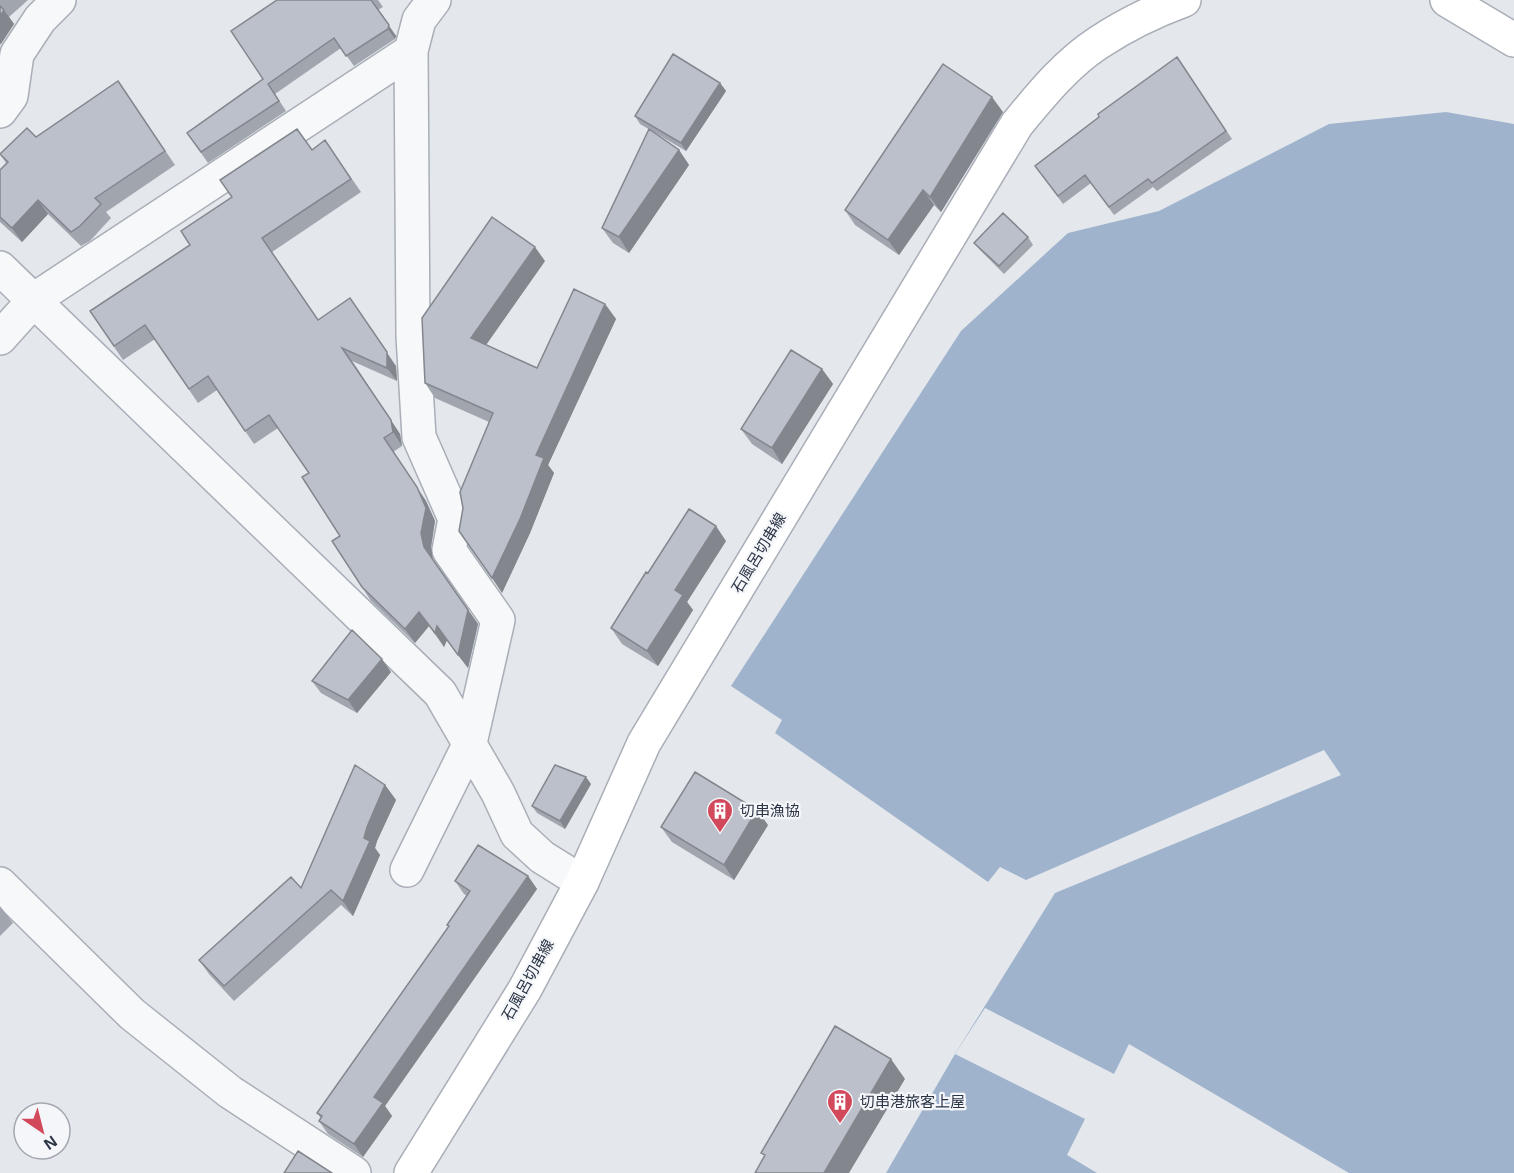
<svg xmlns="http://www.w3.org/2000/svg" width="1514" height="1173" viewBox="0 0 1514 1173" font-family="Arial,'Noto Sans JP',sans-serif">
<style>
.water{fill:#9fb4cc}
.pier{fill:#e4e7ec}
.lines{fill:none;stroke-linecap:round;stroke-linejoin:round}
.minor-casing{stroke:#a9aeb7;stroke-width:36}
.secondary-casing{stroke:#a9aeb7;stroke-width:36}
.minor{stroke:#f7f8fa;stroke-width:33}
.secondary{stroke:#fff;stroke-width:33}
.wall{fill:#a1a5ae}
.shaded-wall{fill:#83868d}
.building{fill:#bbc0ca;stroke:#83868d;stroke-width:1.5}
.labels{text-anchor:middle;stroke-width:4.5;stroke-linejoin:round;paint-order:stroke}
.street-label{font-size:15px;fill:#2b3445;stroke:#f4f6f9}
.poi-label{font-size:15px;fill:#2b3445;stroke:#f4f6f9;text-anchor:start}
</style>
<rect width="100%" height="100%" fill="#e4e7ec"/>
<path class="water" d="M1446,112l68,12v1049h-628l69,-119 100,-161 286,-118 -17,-25 -298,130 -26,-13 -12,15 -213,-149 7,-13 -51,-34 230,-355 107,-98 91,-22 170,-87z"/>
<path class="pier" d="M985,1008l129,66 15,-30 220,129h-252l-30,-18 18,-36 -130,-65z"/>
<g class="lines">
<defs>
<path id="minor" d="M0,111l11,-15 6,-42 23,-35 19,-19
M0,268l440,425 58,100 19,41 25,23 40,25
M0,338l35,-39 376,-248
M407,870l63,-127 28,-123 -49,-70 6,-31 -36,-82 -6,-101 -2,-285 8,-31 15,-20
M0,884l132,130 98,78 124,81"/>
<path id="secondary" d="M1447,0l67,40
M411,1173l114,-184 57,-107 62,-139 373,-619c24,-29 49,-60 81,-81 27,-18 56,-32 86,-43"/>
</defs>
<use href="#minor" class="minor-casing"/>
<use href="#secondary" class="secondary-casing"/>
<use href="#minor" class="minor"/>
<use href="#secondary" class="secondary"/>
</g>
<path class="wall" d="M0,0h28l-19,17 5,7 -14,21z
M277,0h101l5,7 -5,3 18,26 -1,3 -41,27 -13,-18 -66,46 11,17 -78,52 -21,-30 76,-54z
M1177,57l55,82 -75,52 -4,-4 -39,28 -23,-32 -28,21 -28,-38z
M118,81l57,84 -69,47 5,6 -21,23 -9,5 -33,-32 -26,28 -22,-20v-52l6,-7 -6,-9 36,-17z
M720,83l6,8 -40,60 -46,-27 -5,-8z
M1003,112l-62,100 -7,-7 -35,50 -44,-30 -10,-15z
M325,140l36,52 -89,60 46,68 78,46 1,15 -45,-20 48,73 2,12 -9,6 33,49 9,20 -4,26 2,13 45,64 -10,44 -21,-28 -3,7 -15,-21 -14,17 -44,-42 -9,-14 -22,-51 -31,-63 -31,-45 -24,16 -37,-54 -19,13 -43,-64 -32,21 -33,-49 100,-66 122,-95z
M679,150l10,15 -60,88 -16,-10 -11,-15z
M1028,237l5,8 -29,29 -24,-24 -6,-7z
M545,261l-59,84 51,23 68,-64 11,15 -68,146 6,8 -24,60 -28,60 -13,-171 -54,-24 -10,-15z
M822,369l11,15 -51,80 -30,-20 -11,-15z
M726,541l-39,61 6,8 -35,56 -36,-22 -11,-16 37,-55z
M391,672l-34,41 -36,-20 -9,-12z
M591,784l-26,45 -28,-16 -5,-7z
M385,785l11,15 -19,41 -2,7 5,7 -27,61 -12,-11 -107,96 -25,-27 -10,-14 102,-72z
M768,825l-34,55 -62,-38 -11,-15z
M528,876l9,13 -152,217 7,10 -29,41 -35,-23 -9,-13 2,-3 -4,-5 132,-186 -2,-2 20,-29 -3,-2 -9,-13z
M0,906l13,17 -13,13z"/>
<path class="shaded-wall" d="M371,0l25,36 -1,3 -7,-10z
M4,10l10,14 -13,20 -1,-1v-27z
M720,83l6,8 -40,60 -5,-8z
M992,97l11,15 -62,100 -11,-15z
M679,150l10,15 -60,88 -10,-16z
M923,190l11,15 -35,50 -11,-15z
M38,200l10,14 -26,28 -10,-14z
M535,247l10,14 -64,91 -10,-14z
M350,298l46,68 1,15 -10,-13z
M605,304l11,15 -68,146 6,8 -24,60 -28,60 -10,-15 44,-123z
M352,361l48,73 2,12 -9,-14z
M822,369l11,15 -51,80 -10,-16z
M384,438l42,63 9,20 -4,26 2,13 -9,-13z
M716,526l10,15 -39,61 6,8 -35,56 -11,-15 28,-61z
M468,610l10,14 -10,44 -10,-13z
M419,612l10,14 -14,17 -10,-14z
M437,626l10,14 -3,7 -9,-14z
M382,659l9,13 -34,41 -9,-13z
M586,777l5,7 -26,45 -5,-8z
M385,785l11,15 -19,41 -2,7 5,7 -27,61 -10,-15 24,-74z
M757,810l11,15 -34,55 -10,-15z
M528,876l9,13 -152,217 7,10 -29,41 -9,-13 20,-47z
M891,1059l14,20 -56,94h-25z"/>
<path class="building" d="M277,0h94l18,25 -1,4 -42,27 -12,-18 -66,46 11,17 -78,51 -14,-19 76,-54 -32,-48z
M0,6l4,4 -4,6z
M673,54l47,29 -39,60 -46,-27z
M1177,57l49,74 -74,52 -4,-4 -39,28 -24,-32 -27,21 -23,-30 64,-49 -1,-3z
M943,64l49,33 -62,100 -7,-7 -35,50 -43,-30z
M118,81l47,70 -70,47 6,6 -21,22 -9,6 -33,-32 -26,28 -12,-11v-47l8,-8 -8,-8 27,-26 9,9z
M297,129l15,21 13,-10 26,39 -89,59 56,82 32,-22 37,54v16l-45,-20 49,72 2,12 -9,6 33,49 9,21 -5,25 3,14 44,63 -10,45 -21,-29 -2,7 -16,-21 -14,17 -43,-42 -30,-46 8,-5 -38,-59 7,-4 -40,-58 -24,16 -37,-55 -19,13 -44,-64 -31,21 -24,-35 100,-66 -9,-14 51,-34 -12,-17z
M649,129l30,21 -60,87 -17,-9z
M1003,213l25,24 -29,29 -25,-23z
M492,217l43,30 -64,91 66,30 37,-79 31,15 -69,151 8,3 -24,61 -28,59 -33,-47 4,-23 -3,-16 33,-79 -68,-30 -3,-65z
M791,350l31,19 -50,79 -31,-19z
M689,509l27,17 -41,64 8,5 -36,56 -36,-23 35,-56 2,1z
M352,630l30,29 -34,41 -36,-19z
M355,765l30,20 -18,42 -3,11 6,3 -27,60 -12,-11 -107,96 -25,-26 92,-83 10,11z
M555,765l31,12 -26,44 -28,-15z
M695,772l62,38 -33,55 -63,-38z
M478,845l50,31 -154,221 9,6 -29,41 -35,-23 3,-5 -5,-3 132,-187 -2,-1 23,-34 -15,-10z
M835,1026l56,33 -67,114h-69l10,-18 -4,-2z
M298,1151l34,22h-48z"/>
<defs>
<symbol id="building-pin" viewBox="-11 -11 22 30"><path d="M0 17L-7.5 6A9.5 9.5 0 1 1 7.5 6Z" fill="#d1495b" stroke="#f4f6f9"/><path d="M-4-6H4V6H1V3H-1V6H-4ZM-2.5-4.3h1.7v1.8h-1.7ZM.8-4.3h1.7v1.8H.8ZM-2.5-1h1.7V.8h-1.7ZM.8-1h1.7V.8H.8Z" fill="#fff"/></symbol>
</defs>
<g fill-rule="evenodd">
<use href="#building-pin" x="705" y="796" width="30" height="40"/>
<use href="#building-pin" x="825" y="1087" width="30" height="40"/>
</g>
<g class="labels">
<g class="street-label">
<text transform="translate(759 553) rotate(-59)" y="5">石風呂切串線</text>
<text transform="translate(528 980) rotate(-61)" y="5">石風呂切串線</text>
</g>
<g class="poi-label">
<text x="740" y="816">切串漁協</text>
<text x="860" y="1107">切串港旅客上屋</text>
</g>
</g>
<g transform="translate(42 1131) rotate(145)"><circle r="28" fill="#f4f6f9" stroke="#a4a8b1" stroke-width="1.5"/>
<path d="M0-4.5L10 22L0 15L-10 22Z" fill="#d1495b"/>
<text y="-9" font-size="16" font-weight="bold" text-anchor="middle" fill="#2b3445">N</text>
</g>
</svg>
